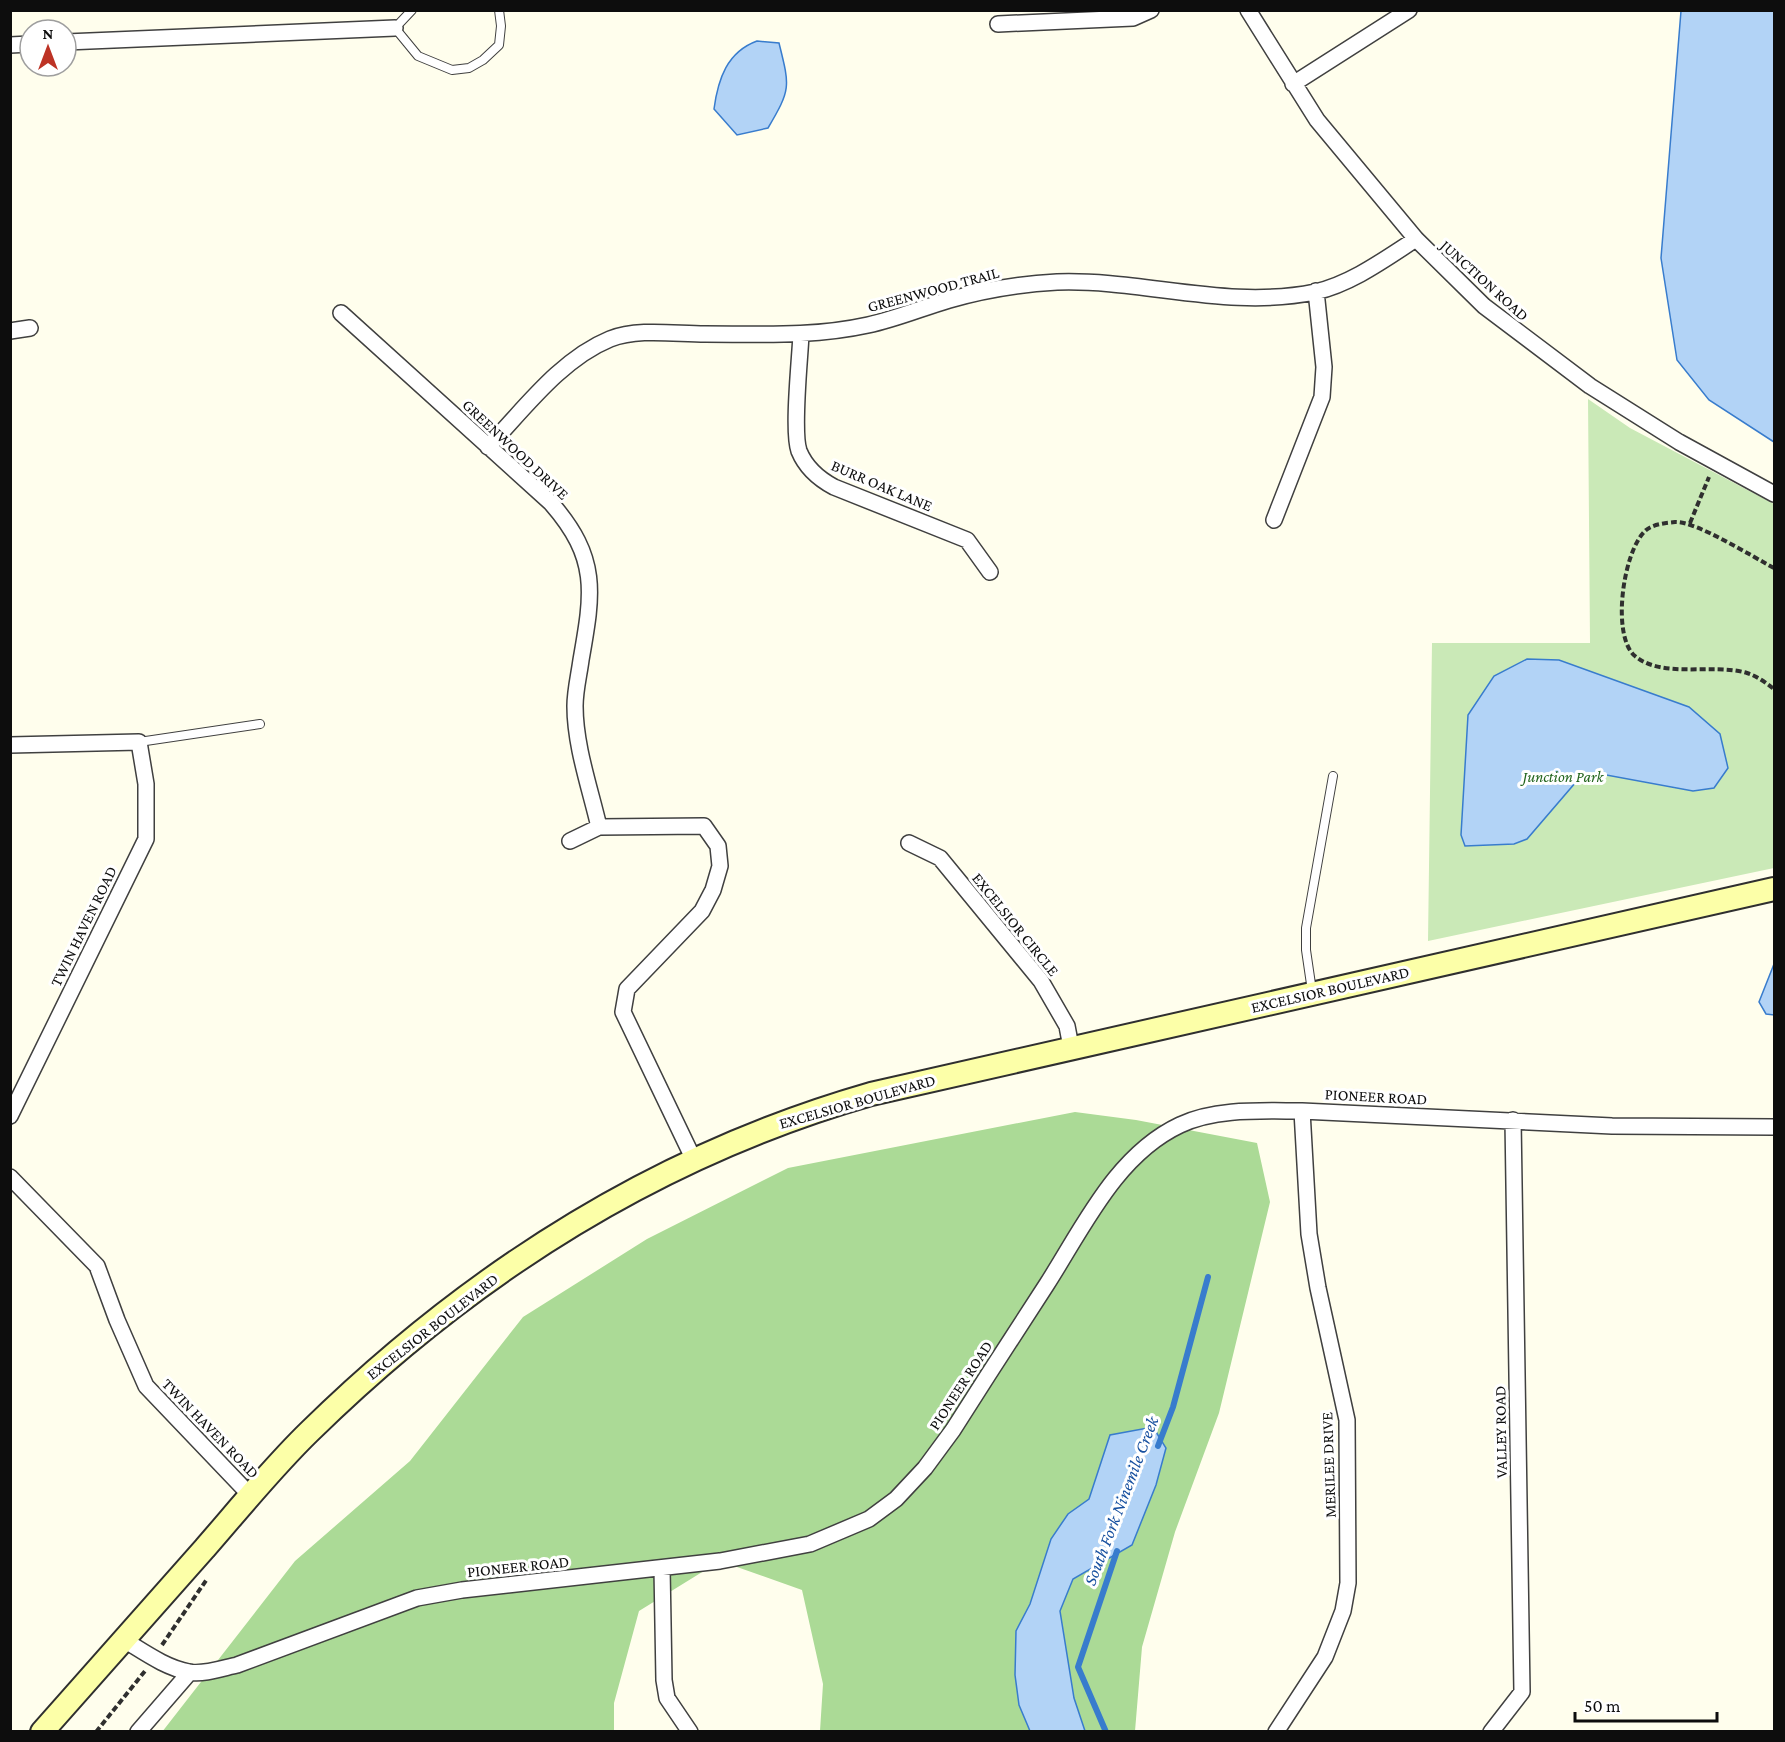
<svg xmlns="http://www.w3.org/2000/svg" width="1785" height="1742" viewBox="0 0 1785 1742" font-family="'Crimson Pro',serif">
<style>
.green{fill:#cae9b7}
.forest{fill:#abda96}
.water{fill:#b2d3f6;stroke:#387ccd;stroke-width:1.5}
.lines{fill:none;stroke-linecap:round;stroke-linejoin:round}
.stream{stroke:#387ccd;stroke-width:6}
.service-casing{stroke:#404040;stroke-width:10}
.minor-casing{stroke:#404040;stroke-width:18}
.secondary-casing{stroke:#2f2f2f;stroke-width:26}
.path{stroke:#2f2f2f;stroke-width:4;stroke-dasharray:6 3;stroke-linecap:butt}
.service{stroke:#fff;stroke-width:8}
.minor{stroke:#fff;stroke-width:15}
.secondary{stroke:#fcffa8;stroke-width:22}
.labels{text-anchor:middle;stroke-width:6;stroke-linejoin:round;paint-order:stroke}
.street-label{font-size:16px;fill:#0d0d0d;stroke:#fff}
.park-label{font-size:16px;font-style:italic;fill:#22651d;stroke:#fff}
.water-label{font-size:18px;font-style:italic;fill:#164f9f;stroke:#fff}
</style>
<rect width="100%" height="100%" fill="#fffeed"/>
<path class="green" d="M1588,399l42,29 144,76v364l-346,73 4,-298h158z"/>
<path class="forest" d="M1075,1112l61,8 121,23 13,59 -51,211 -44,119 -33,115 -7,84h-315l3,-47 -21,-94 -82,-29 -81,50 -25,92v28l-452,1 133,-171 115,-100 113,-144 124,-78 141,-71z"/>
<path class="water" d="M1681,11h93v431l-65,-42 -32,-40 -16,-102z
M757,41l22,2c11,44 12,46 -11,85l-31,7 -23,-26c4,-30 13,-57 43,-68z
M1527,659l32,1 130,47 31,27 8,34 -14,20 -21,3 -92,-17 -25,8 -49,57 -13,5 -49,2 -4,-11 7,-120 26,-39z
M1774,964v51l-8,-1 -7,-12z
M1153,1427l13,21 -10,37 -24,60 -59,34 -13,32 14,87 11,33h-55l-11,-26 -4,-30 1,-44 14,-27 21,-65 17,-25 21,-15 21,-64z"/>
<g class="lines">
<path class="stream" d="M1158,1446l15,-39 35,-130
M1106,1732l-28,-65 39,-116"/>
<defs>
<path id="service" d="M412,10l-17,18 23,28 34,14 17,-2 14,-8 16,-15 2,-19 -2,-16
M139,742l121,-18
M1312,991l-6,-41v-22l27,-152"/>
<path id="minor" d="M1248,10l69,110 99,119 68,67 106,80 89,56 95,52
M998,24l135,-6 18,-8
M66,42l329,-14
M10,45l20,-1
M1293,84l116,-74
M341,313l210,190c48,55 42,89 30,157 -2,15 -6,31 -6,46 0,40 15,82 24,121
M10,331l20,-3
M801,334c-1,25 -9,97 -2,117 7,17 20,28 35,36l133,53 23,32
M488,447c36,-38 73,-88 122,-108 28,-11 65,-5 95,-5 55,0 109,3 163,-9 28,-6 54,-17 81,-25 35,-10 71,-16 108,-18 86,-3 171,28 258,10 36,-8 70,-33 101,-53
M1274,520l48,-123 2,-30 -8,-76
M10,745l129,-3 7,42v55l-136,277
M570,841l29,-14 105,-1 14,20 2,20 -7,24 -11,21 -75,78 -4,23 71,148
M909,843l31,15 101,123 26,45 4,21
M10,1177l87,89 20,54 29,66 105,110
M662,1568l2,112 3,18 23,34
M124,1640c20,12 42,28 65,32 14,3 34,-4 48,-7l180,-67 45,-8 258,-29 90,-17 59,-25 27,-20 29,-31 28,-38c31,-49 62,-97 94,-146 36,-56 69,-129 133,-159 36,-17 82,-14 122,-14l310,15 162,1
M138,1732l52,-60
M1276,1732l49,-75 18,-46 5,-28 -1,-163 -29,-132 -9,-54 -7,-123
M1491,1732l31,-40 -9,-572"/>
<path id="secondary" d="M42,1732c55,-62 109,-123 163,-184 34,-39 67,-80 104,-116 160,-157 346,-276 562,-338l903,-205"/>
</defs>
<use href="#service" class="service-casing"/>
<use href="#minor" class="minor-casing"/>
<use href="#secondary" class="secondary-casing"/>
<path class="path" d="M1690,523l19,-46
M1774,568c-21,-11 -78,-47 -99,-46 -9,1 -23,2 -30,9 -22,21 -34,105 -10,125 27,23 79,7 112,17 10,3 19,10 27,16
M162,1645l45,-66
M96,1732l49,-61"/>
<use href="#service" class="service"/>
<use href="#minor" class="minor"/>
<use href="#secondary" class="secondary"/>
</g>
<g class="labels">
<g class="street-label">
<text transform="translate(1485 280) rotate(42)" y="6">JUNCTION ROAD</text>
<text transform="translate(933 289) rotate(-15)" y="6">GREENWOOD TRAIL</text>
<text transform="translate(516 449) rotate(43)" y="6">GREENWOOD DRIVE</text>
<text transform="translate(882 485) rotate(23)" y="6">BURR OAK LANE</text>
<text transform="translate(1016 924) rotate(51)" y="6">EXCELSIOR CIRCLE</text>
<text transform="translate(83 926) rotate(-64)" y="6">TWIN HAVEN ROAD</text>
<text transform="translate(1330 989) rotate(-13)" y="6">EXCELSIOR BOULEVARD</text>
<text transform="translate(1376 1096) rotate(3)" y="6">PIONEER ROAD</text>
<text transform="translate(857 1101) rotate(-16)" y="6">EXCELSIOR BOULEVARD</text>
<text transform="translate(432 1326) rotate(-38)" y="6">EXCELSIOR BOULEVARD</text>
<text transform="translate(960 1385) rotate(-57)" y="6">PIONEER ROAD</text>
<text transform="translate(211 1428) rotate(46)" y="6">TWIN HAVEN ROAD</text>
<text transform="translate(1500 1432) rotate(-91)" y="6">VALLEY ROAD</text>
<text transform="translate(1328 1465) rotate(-92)" y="6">MERILEE DRIVE</text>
<text transform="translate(518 1566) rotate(-6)" y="6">PIONEER ROAD</text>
</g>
<g class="park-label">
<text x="1563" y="782">Junction Park</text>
</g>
<g class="water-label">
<text transform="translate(1121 1501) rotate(-69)" y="6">South Fork Ninemile Creek</text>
</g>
</g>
<rect width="1785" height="1742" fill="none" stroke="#0d0d0d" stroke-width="24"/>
<g transform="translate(48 48)"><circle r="28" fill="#ffffff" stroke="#9e9e9e" stroke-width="1.5"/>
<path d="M0-4.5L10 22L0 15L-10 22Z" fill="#bd3325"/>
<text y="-9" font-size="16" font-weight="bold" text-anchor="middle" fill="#0d0d0d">N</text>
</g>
<path d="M1575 1712v9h142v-9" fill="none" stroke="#0d0d0d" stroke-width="3"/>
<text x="1584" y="1712" font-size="18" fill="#0d0d0d" stroke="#ffffff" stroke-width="4.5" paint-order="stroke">50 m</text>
</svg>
